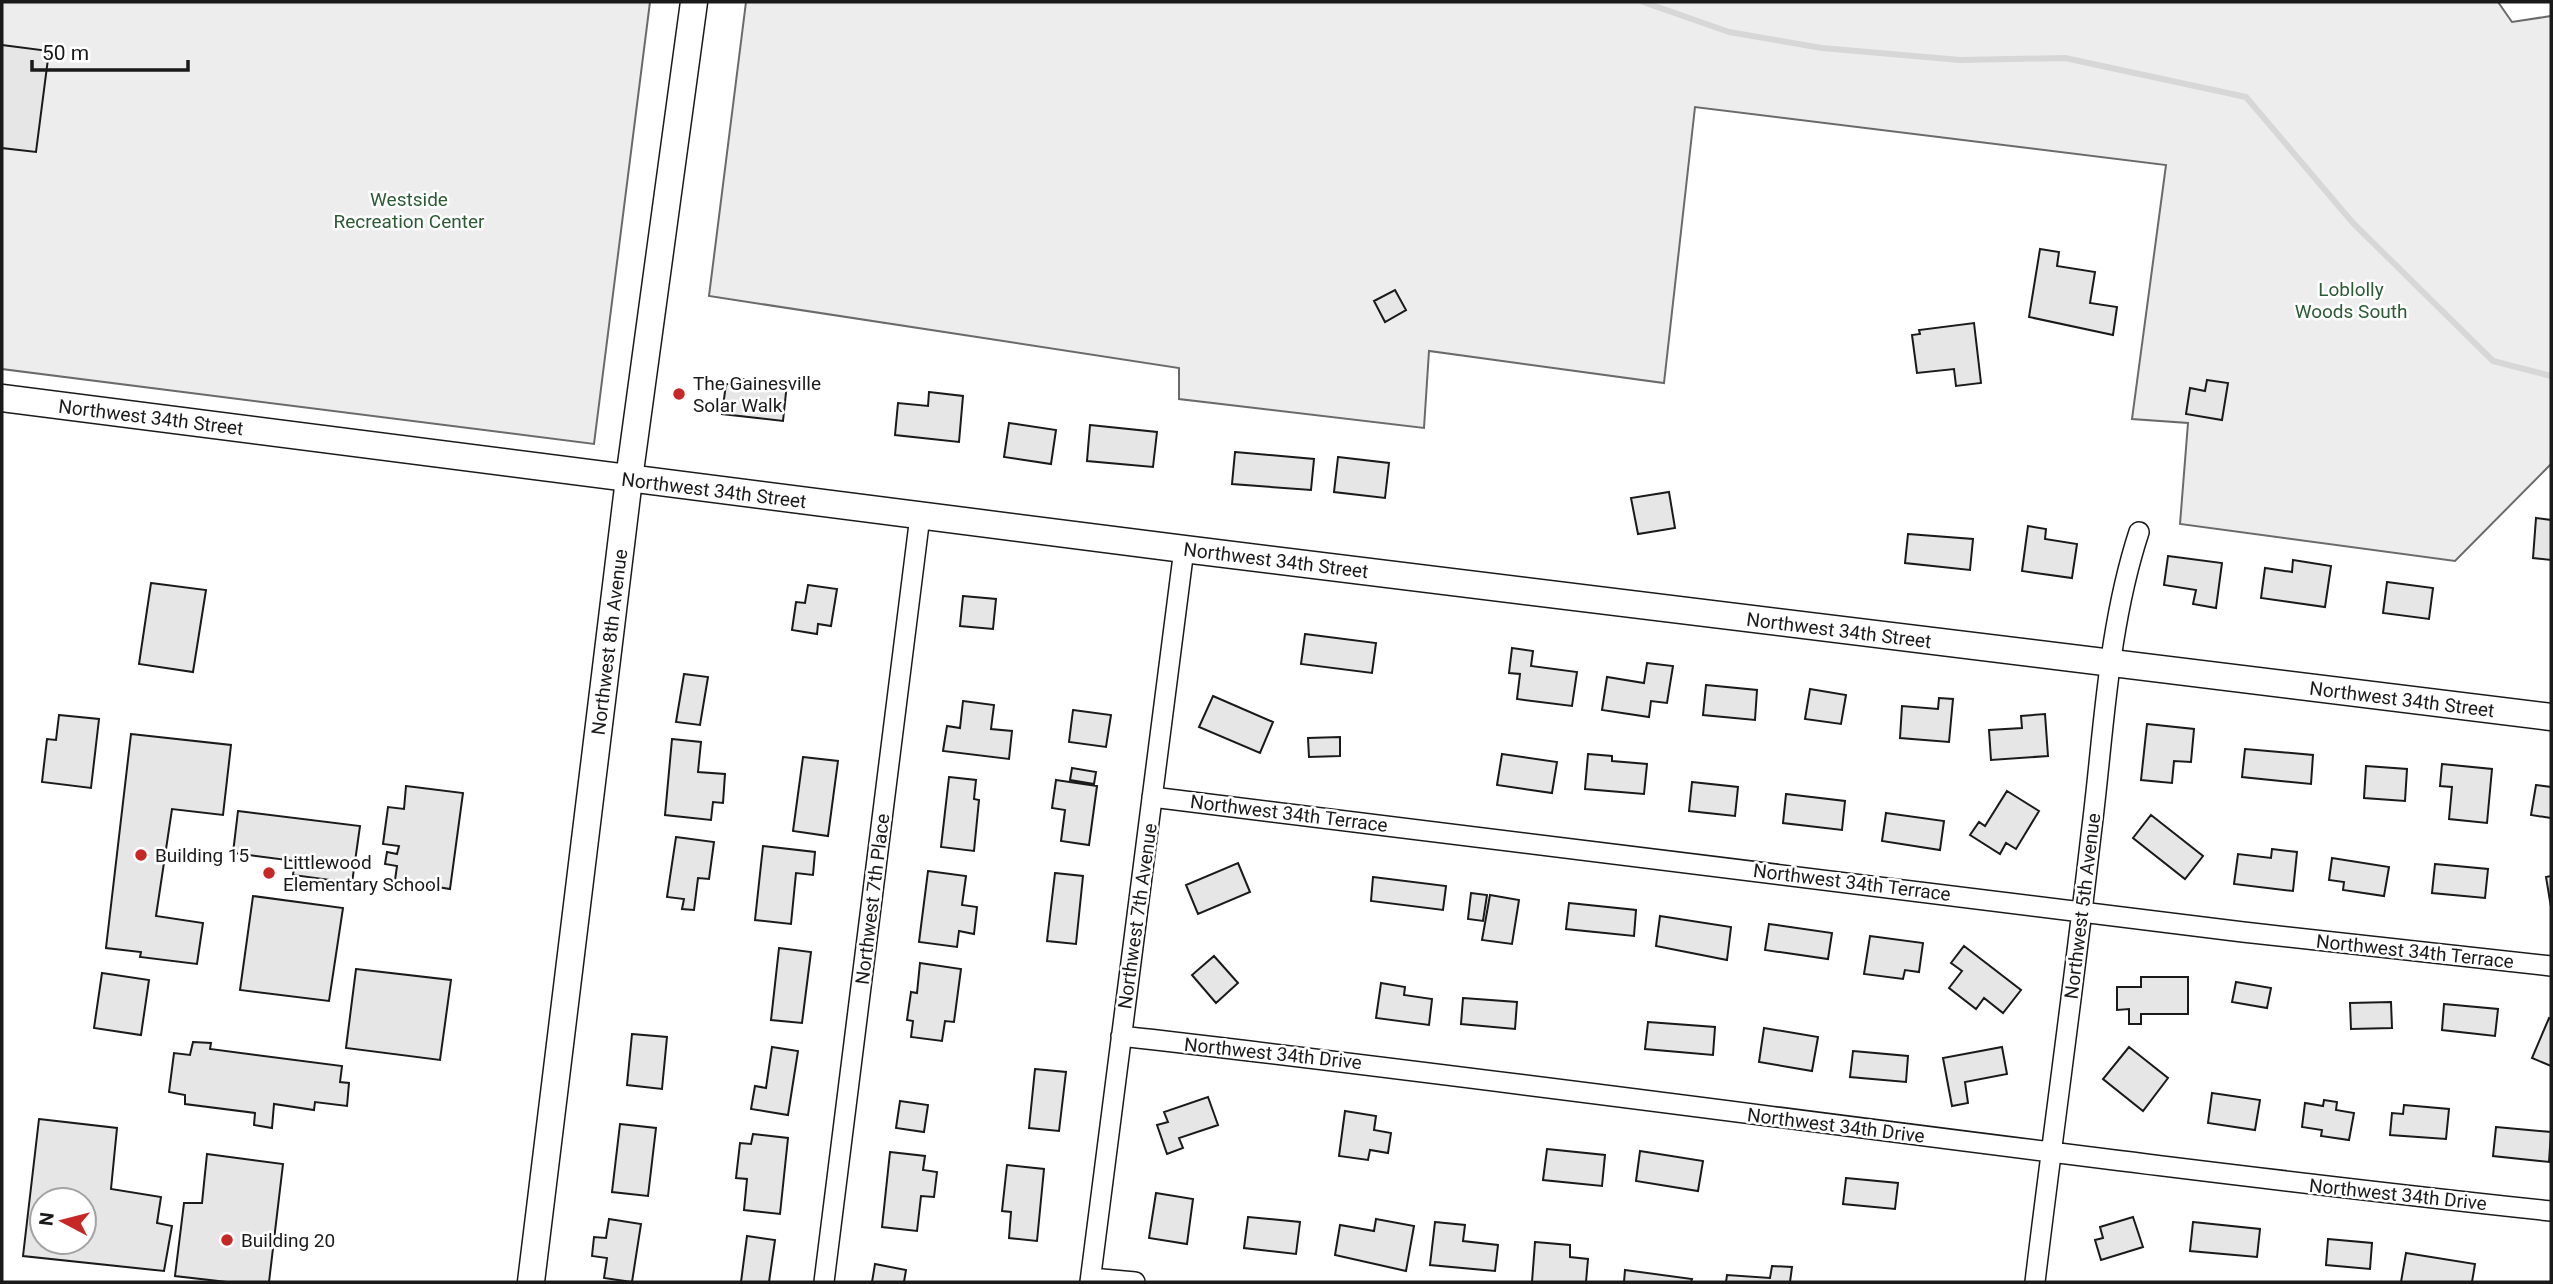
<svg xmlns="http://www.w3.org/2000/svg" width="2553" height="1284" viewBox="0 0 2553 1284" font-family="Roboto,sans-serif">
<style>
.built{fill:#ededed;stroke:#6a6a6a;stroke-width:2}
.lines{fill:none;stroke-linecap:round;stroke-linejoin:round}
.stream{stroke:#d7d7d7;stroke-width:6}
.building{fill:#e6e6e6;stroke:#1a1a1a;stroke-width:2;fill-rule:evenodd}
.street-casing{stroke:#1a1a1a;stroke-width:22}
.secondary-casing{stroke:#1a1a1a;stroke-width:29}
.street{stroke:#fff;stroke-width:19}
.secondary{stroke:#fff;stroke-width:26}
.poi-dot{fill:#c62828;stroke:#fff;stroke-width:2.5}
.labels{text-anchor:middle;stroke-width:5;stroke-linejoin:round;paint-order:stroke}
.park-label{font-size:19px;fill:#2b5a34;stroke:#fff}
.poi-label{font-size:19px;fill:#1a1a1a;stroke:#fff;text-anchor:start}
.street-label{font-size:19px;fill:#1a1a1a;stroke:#fff}
</style>
<rect width="100%" height="100%" fill="#fff"/>
<path class="built" d="M2,2h648l-56,442 -592,-75z
M746,2h1752l14,20 39,-6v448l-96,97 -275,-37 8,-101 -56,-4 34,-254 -471,-58 -31,276 -235,-32 -5,77 -245,-29v-31l-470,-72z"/>
<g class="lines">
<path class="stream" d="M1643,2l86,30 93,16 138,12 105,-2 181,39 107,126 140,138 58,15"/>
</g>
<path class="building" d="M2,45l47,6 -13,101 -34,-4z
M2040,249l19,3 -2,14 38,6 -5,31 27,4 -4,28 -84,-18z
M1395,290l11,20 -21,12 -11,-21z
M1974,323l7,60 -25,3 -2,-17 -37,4 -5,-38 8,-1 -1,-4z
M742,379l45,4 -4,38 -61,-7 4,-30 15,1z
M2207,380l21,3 -6,37 -36,-6 4,-26 15,3z
M929,392l34,4 -4,46 -64,-7 3,-32 30,3z
M1009,423l47,7 -5,34 -47,-7z
M1090,425l67,7 -4,35 -66,-6z
M1235,452l79,7 -3,31 -79,-6z
M1338,457l51,6 -4,35 -51,-6z
M1669,492l6,36 -37,6 -7,-36z
M2536,518l15,2v40l-18,-2z
M2028,526l18,3 -1,10 32,5 -5,34 -50,-7z
M1908,534l65,5 -3,31 -65,-7z
M2168,556l54,7 -6,45 -23,-4 3,-14 -32,-5z
M2293,560l38,6 -6,41 -64,-9 4,-30 27,4z
M2387,582l46,6 -4,31 -46,-6z
M151,583l55,7 -13,82 -54,-8z
M808,585l29,4 -6,37 -13,-2 -1,10 -25,-4 4,-28 9,1z
M963,596l33,3 -3,30 -33,-3z
M1305,634l71,9 -4,30 -71,-9z
M1512,648l21,3 -2,15 46,6 -5,34 -55,-7 3,-25 -11,-1z
M1647,663l26,3 -6,37 -16,-2 -2,16 -47,-7 5,-33 37,6z
M684,674l24,3 -8,48 -24,-3z
M1706,685l51,5 -2,30 -52,-5z
M1810,689l36,6 -5,29 -36,-5z
M1213,696l60,26 -13,31 -61,-26z
M1939,698l14,1 -4,43 -49,-4 2,-32 36,3z
M963,701l31,4 -3,24 21,2 -3,28 -66,-8 4,-25 13,2z
M1073,710l38,5 -5,32 -37,-5z
M2045,714l3,42 -57,4 -2,-30 33,-2 -1,-12z
M59,715l40,4 -8,69 -49,-6 5,-43 9,1z
M2147,724l47,5 -3,33 -17,-1 -2,22 -31,-3z
M131,734l100,11 -8,70 -51,-6 -16,107 47,7 -6,41 -57,-7 1,-5 -35,-4z
M1340,737v19l-31,1 -1,-19z
M672,739l29,3 -3,30 27,2 -2,29 -10,-1 -2,18 -46,-5z
M2245,749l68,6 -2,29 -69,-7z
M1502,754l55,8 -5,31 -55,-8z
M1588,754l24,2v5l35,3 -3,30 -59,-5z
M803,757l35,4 -10,75 -35,-5z
M2442,764l50,5 -5,54 -38,-4 3,-32 -12,-1z
M2366,766l41,3 -2,32 -41,-3z
M1072,768l24,4 -2,12 -24,-4z
M949,777l27,3 -2,19 5,1 -5,51 -33,-4z
M1056,780l41,6 -8,59 -28,-4 4,-31 -13,-2z
M1692,782l46,5 -3,29 -46,-5z
M2536,785l15,2v31l-20,-3z
M406,786l57,7 -13,96 -55,-9 2,-14 -12,-2 2,-12 10,2 2,-8 -16,-2 5,-37 16,2z
M2007,791l32,20 -23,38 -10,-6 -6,11 -30,-19 9,-13 6,4z
M1786,794l59,7 -3,29 -59,-7z
M238,811l122,15 -8,57 -59,-8 2,-14 -62,-8z
M1886,813l58,8 -4,29 -58,-9z
M2151,815l52,41 -18,23 -52,-41z
M676,837l38,5 -5,37 -11,-1 -4,32 -12,-1 2,-10 -17,-2z
M763,846l52,6 -2,23 -17,-2 -5,51 -36,-4z
M2272,849l25,3 -4,39 -59,-7 4,-30 33,4z
M2332,858l57,9 -5,29 -41,-6 1,-8 -15,-2z
M1238,863l12,29 -52,22 -12,-29z
M2435,864l53,5 -3,29 -53,-5z
M928,871l38,5 -4,29 15,2 -3,27 -15,-3 -2,16 -38,-5z
M1055,873l28,3 -7,68 -29,-3z
M2551,876v31l-5,-30z
M1373,877l73,9 -3,24 -72,-9z
M1471,893l16,2 -4,26 -15,-2z
M1490,895l29,5 -7,44 -30,-4z
M253,896l90,12 -14,93 -89,-11z
M1569,903l67,7 -2,26 -68,-7z
M1660,916l71,11 -4,33 -71,-14z
M1769,924l63,9 -4,26 -63,-9z
M1870,936l53,7 -4,29 -14,-2 -2,9 -39,-5z
M1964,946l57,44 -18,23 -19,-15 -8,11 -27,-21 13,-17 -11,-8z
M779,948l32,4 -9,71 -31,-3z
M1214,956l24,27 -22,20 -24,-28z
M920,963l41,6 -7,53 -9,-1 -3,20 -31,-4 2,-16 -6,-1 4,-28 6,1z
M356,969l95,11 -11,80 -94,-12z
M102,973l47,7 -8,55 -47,-7z
M2141,977h47v37h-47v10h-12v-15l-12,1v-23h24z
M2236,982l35,6 -4,20 -35,-6z
M1381,983l24,4 -1,8 28,4 -3,26 -53,-7z
M1463,998l54,4 -2,27 -54,-5z
M2391,1002l1,26 -41,1 -1,-26z
M2444,1004l54,5 -3,27 -53,-6z
M2549,1018l2,1v47l-19,-8z
M1648,1022l67,5 -2,28 -68,-6z
M1764,1028l54,9 -6,34 -53,-9z
M632,1034l35,3 -5,52 -35,-4z
M193,1042l18,1 -1,6 132,17 -2,16 9,1 -2,23 -32,-4 -1,8 -40,-6 -2,24 -18,-3 1,-12 -70,-9v-9l-16,-3 5,-39 16,2z
M772,1047l26,4 -10,64 -37,-6 4,-23 11,2z
M2002,1047l5,27 -42,8 3,21 -16,3 -9,-48z
M2129,1047l39,31 -25,33 -40,-32z
M1853,1051l55,5 -2,26 -56,-5z
M1035,1069l31,3 -7,59 -30,-3z
M2212,1093l48,7 -5,30 -47,-7z
M1208,1097l10,28 -39,13 4,10 -16,6 -10,-29 11,-3 -4,-10z
M2324,1100l13,2 -1,8 18,3 -5,27 -28,-4 1,-6 -20,-3 3,-24 18,3z
M900,1101l28,4 -4,27 -28,-4z
M2404,1105l45,4 -3,30 -56,-4 2,-22 11,1z
M1345,1111l31,5 -2,14 17,3 -3,20 -18,-3 -2,10 -29,-4z
M39,1119l78,9 -6,61 50,8 -4,26 15,3 -8,45 -141,-15zM42,1200h42v42h-42z
M620,1124l36,4 -8,68 -36,-4z
M2496,1127l55,5 -2,30 -56,-6z
M753,1134l35,4 -8,76 -36,-4 3,-31 -11,-1 4,-35 11,1z
M1547,1149l58,6 -3,31 -59,-6z
M1640,1151l63,10 -5,30 -62,-10z
M890,1152l35,4 -2,14 14,2 -3,25 -13,-1 -4,35 -35,-4z
M207,1154l76,10 -14,118h-42l-52,-6 9,-73h18z
M1007,1165l37,4 -7,72 -28,-3 2,-26 -9,-1z
M1846,1178l52,5 -3,26 -52,-5z
M1156,1193l37,6 -6,45 -38,-6z
M1248,1217l52,5 -4,32 -52,-6z
M2133,1217l10,30 -42,13 -6,-20 8,-2 -3,-11z
M609,1219l32,5 -9,58 -28,-4 3,-20 -15,-2 2,-19 12,1z
M1376,1219l38,7 -8,45 -71,-16 5,-30 34,6z
M1435,1222l30,3 -2,16 35,4 -3,26 -65,-6z
M2193,1222l67,7 -3,28 -67,-6z
M747,1236l28,4 -6,42h-28z
M2328,1239l44,4 -2,26 -44,-4z
M1535,1242l35,3v12l18,2 -2,23h-54z
M2406,1253l69,11 -3,18h-71z
M875,1264l31,6 -2,12h-32z
M1772,1266l20,1 -2,15h-64l1,-7 43,3z
M1625,1270l67,9 -1,3h-67z"/>
<g class="lines">
<defs>
<path id="street" d="M1152,797l1091,135 308,34
M1121,1036c477,54 952,124 1430,175
M1091,1278l44,4
M824,1282l96,-766
M1090,1282l94,-733
M2035,1282c18,-149 39,-298 56,-447 13,-101 16,-205 48,-303"/>
<path id="secondary" d="M2,398l1182,151 1367,168
M531,1282l98,-803 65,-477"/>
</defs>
<use href="#street" class="street-casing"/>
<use href="#secondary" class="secondary-casing"/>
<use href="#street" class="street"/>
<use href="#secondary" class="secondary"/>
</g>
<g class="poi-dot">
<circle cx="679" cy="394" r="7"/>
<circle cx="141" cy="855" r="7"/>
<circle cx="269" cy="873" r="7"/>
<circle cx="227" cy="1240" r="7"/>
</g>
<g class="labels">
<g class="park-label">
<text x="409" y="206">Westside<tspan x="409" dy="22">Recreation Center</tspan></text>
<text x="2351" y="296">Loblolly<tspan x="2351" dy="22">Woods South</tspan></text>
</g>
<g class="poi-label">
<text x="693" y="390">The Gainesville<tspan x="693" dy="22">Solar Walk</tspan></text>
<text x="155" y="862">Building 15</text>
<text x="283" y="869">Littlewood<tspan x="283" dy="22">Elementary School</tspan></text>
<text x="241" y="1247">Building 20</text>
</g>
<g class="street-label">
<text transform="translate(151 417) rotate(7)" y="7">Northwest 34th Street</text>
<text transform="translate(714 490) rotate(7)" y="7">Northwest 34th Street</text>
<text transform="translate(1276 560) rotate(7)" y="7">Northwest 34th Street</text>
<text transform="translate(1839 630) rotate(7)" y="7">Northwest 34th Street</text>
<text transform="translate(609 642) rotate(-83)" y="7">Northwest 8th Avenue</text>
<text transform="translate(2402 699) rotate(7)" y="7">Northwest 34th Street</text>
<text transform="translate(1289 813) rotate(7)" y="7">Northwest 34th Terrace</text>
<text transform="translate(1852 882) rotate(7)" y="7">Northwest 34th Terrace</text>
<text transform="translate(872 899) rotate(-83)" y="7">Northwest 7th Place</text>
<text transform="translate(2082 906) rotate(-83)" y="7">Northwest 5th Avenue</text>
<text transform="translate(1137 916) rotate(-82)" y="7">Northwest 7th Avenue</text>
<text transform="translate(2415 951) rotate(6)" y="7">Northwest 34th Terrace</text>
<text transform="translate(1273 1053) rotate(6)" y="7">Northwest 34th Drive</text>
<text transform="translate(1836 1125) rotate(7)" y="7">Northwest 34th Drive</text>
<text transform="translate(2398 1194) rotate(6)" y="7">Northwest 34th Drive</text>
</g>
</g>
<rect width="2553" height="1284" fill="none" stroke="#1a1a1a" stroke-width="7"/>
<g transform="translate(63 1221) rotate(277)"><circle r="33" fill="#ffffff" stroke="#a3a3a3" stroke-width="2"/>
<path d="M0-5L12 26L0 18L-12 26Z" fill="#c62828"/>
<text y="-10" font-size="19" font-weight="bold" text-anchor="middle" fill="#1a1a1a">N</text>
</g>
<path d="M32 60v10h156v-10" fill="none" stroke="#1a1a1a" stroke-width="3.5"/>
<text x="42" y="60" font-size="21" fill="#1a1a1a" stroke="#ffffff" stroke-width="5" paint-order="stroke">50 m</text>
</svg>
